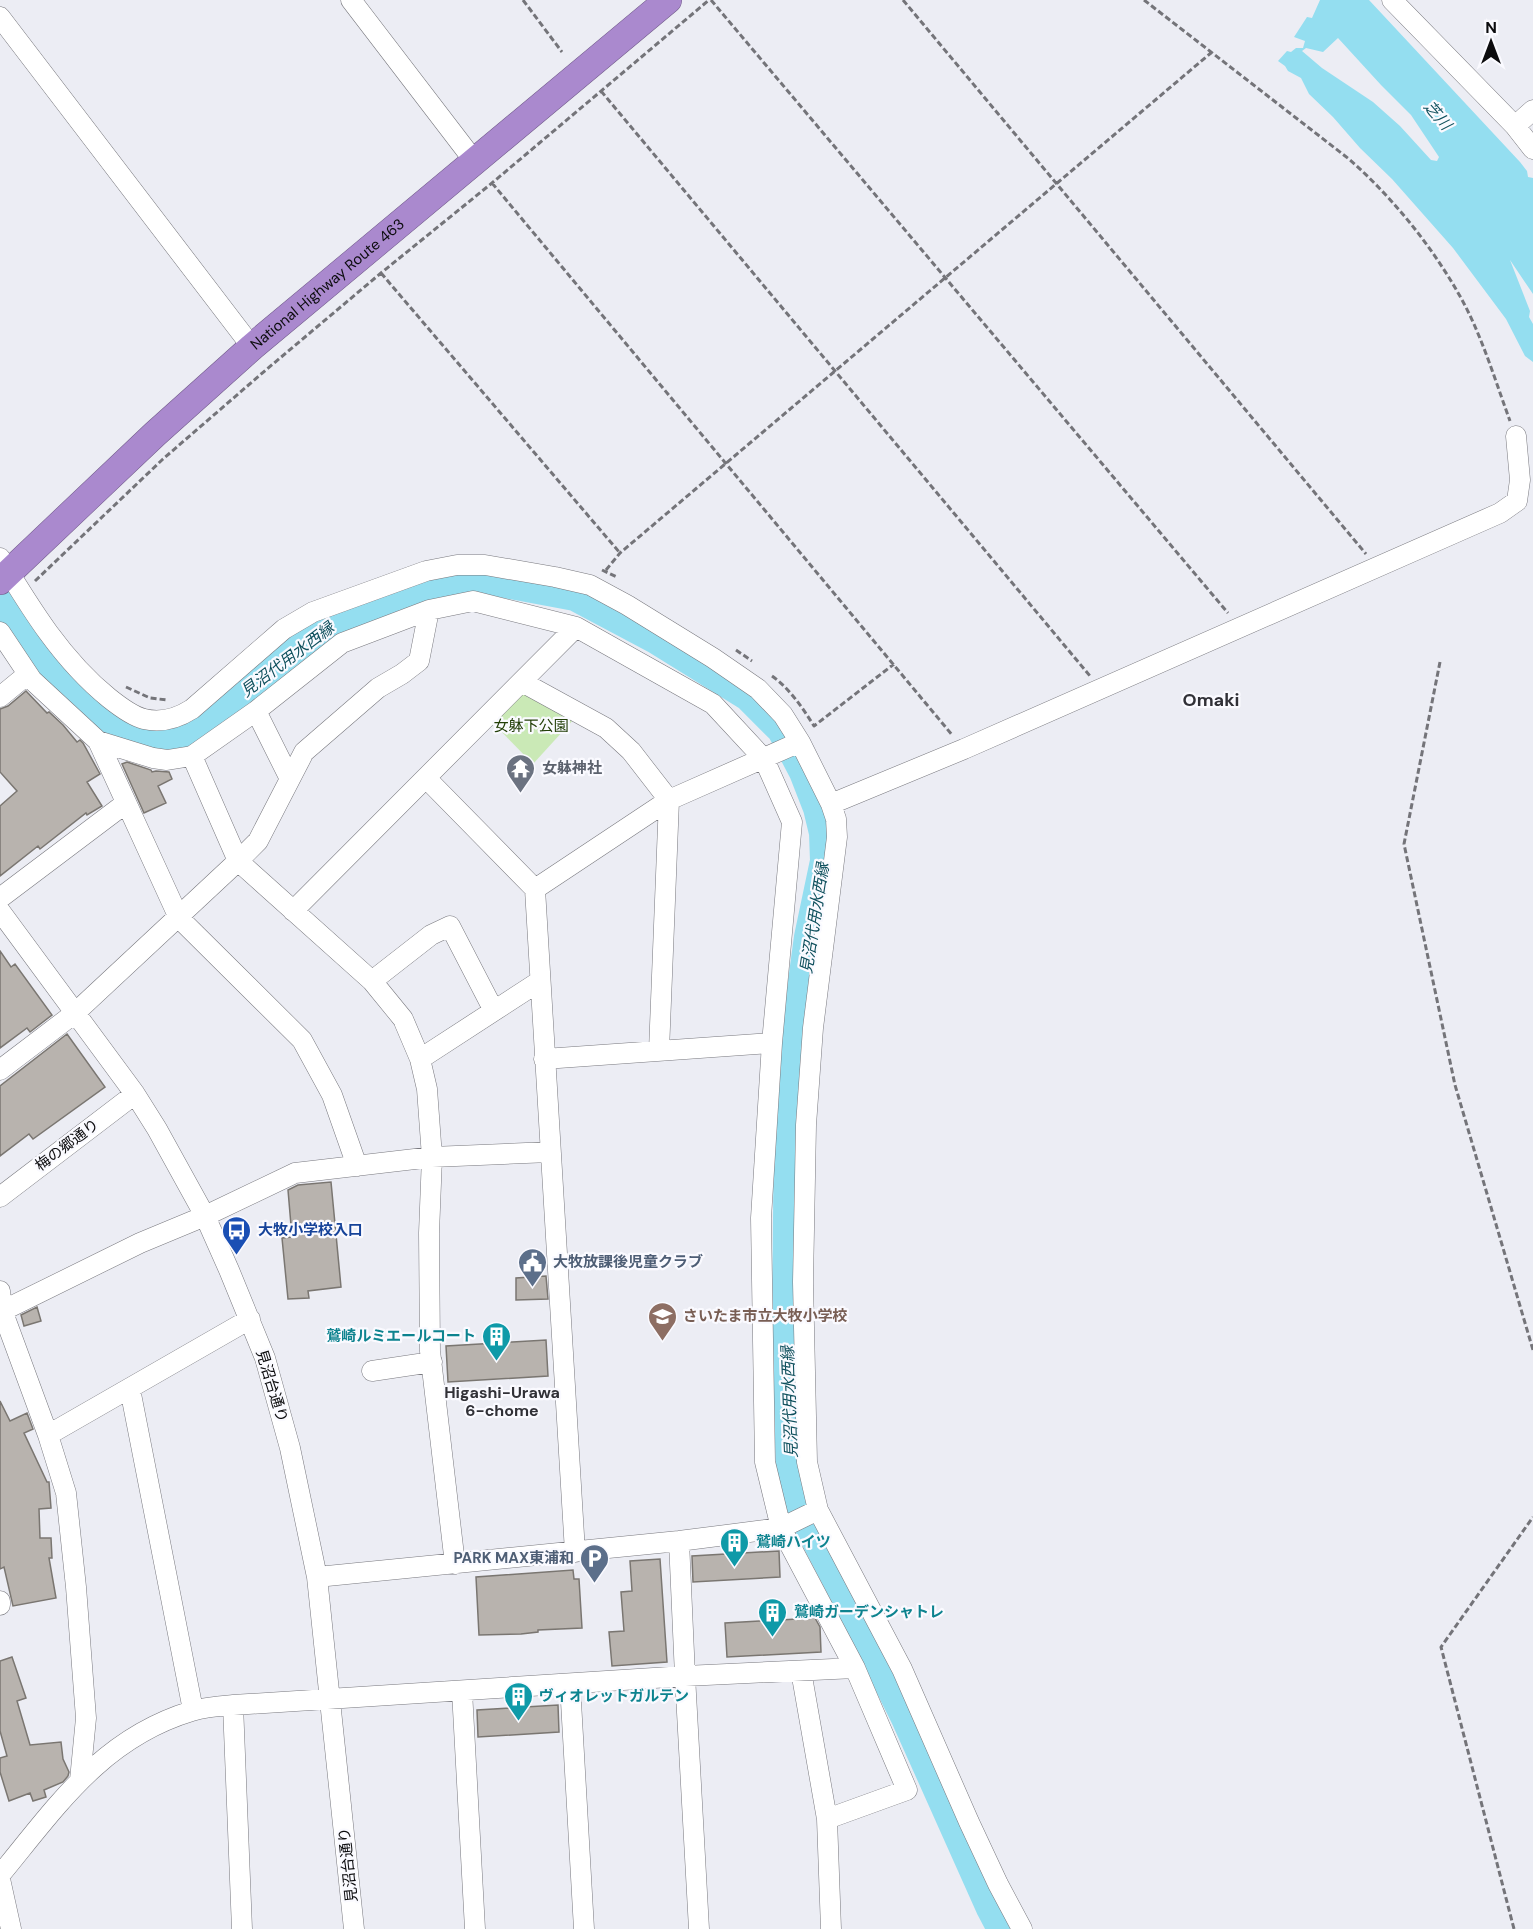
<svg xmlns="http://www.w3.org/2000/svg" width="1533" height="1929" viewBox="0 0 1533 1929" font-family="'DM Sans','Noto Sans JP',sans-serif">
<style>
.green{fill:#cae9b6}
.water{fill:#94def0;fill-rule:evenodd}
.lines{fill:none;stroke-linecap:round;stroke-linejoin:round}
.river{stroke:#94def0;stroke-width:30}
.building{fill:#b8b3ae;stroke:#7a7671;stroke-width:1.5}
.minor-casing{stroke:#78787e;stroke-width:21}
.highway-casing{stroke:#735d8b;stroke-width:28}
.path{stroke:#747479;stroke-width:3;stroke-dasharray:6 3;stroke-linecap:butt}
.minor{stroke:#fff;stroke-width:20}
.highway{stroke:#aa89ce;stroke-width:27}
.labels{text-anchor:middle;stroke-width:4.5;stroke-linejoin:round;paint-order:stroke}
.street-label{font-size:15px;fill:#0c0c0e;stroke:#fafaff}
.park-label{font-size:15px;fill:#233f08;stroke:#fafaff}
.worship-label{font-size:15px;font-weight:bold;fill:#5b616d;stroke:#fafaff;text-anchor:start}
.transit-label{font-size:15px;font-weight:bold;fill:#164399;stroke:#fafaff;text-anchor:start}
.service-label{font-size:15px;font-weight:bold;fill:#4e5e75;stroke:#fafaff;text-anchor:start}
.education-label{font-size:15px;font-weight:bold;fill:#785e54;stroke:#fafaff;text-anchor:start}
.culture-label{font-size:15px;font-weight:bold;fill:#0d838f;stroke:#fafaff;text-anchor:start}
.water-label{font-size:16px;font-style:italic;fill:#0f505d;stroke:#fafaff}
.neighbourhood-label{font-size:16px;font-weight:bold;fill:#313137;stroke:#fafaff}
.quarter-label{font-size:18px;font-weight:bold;fill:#313137;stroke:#fafaff}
</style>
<rect width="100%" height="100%" fill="#ecedf4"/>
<path class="green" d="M522,693l52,26 -41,45 -40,-41z"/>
<path class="water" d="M1320,0h49l151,162 7,9 1,6 5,1v116l-23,-34 20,51 -1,6 4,7v38l-8,-6 -19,-37 -53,-71 -61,-69 -32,-31 -27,-31 -24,-23 -8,-16 -13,-7 -3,-5 -7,-5 9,-10 4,1 5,-4h7l2,-7 -11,-4 13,-20 5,1zM1338,38l43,47 30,30 28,42 -2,4 -6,-1 -31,-34 -27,-24 -51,-34 -20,-17 4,-3 17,4z"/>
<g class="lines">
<path class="river" d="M0,592l14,27 38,46 30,31 40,33 23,9 26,1 33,-14 31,-23 61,-54 47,-31 52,-21 40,-12 38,-7 102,19 81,43 92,57 34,34 22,42 14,36 6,25 1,28 -16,76 -12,89 -8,89 -2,208 4,156 5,22 50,96 60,121 85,190 11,21"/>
</g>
<path class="building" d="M26,691l21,22 2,-1 14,13 14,17 3,-2 3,3 17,31 -13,8 15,24 -15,9 -1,-2 -46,36 -2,-3 -38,30v-70l17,-15 -17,-19v-63l8,-3z
M127,762l24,8 1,2 4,-1 13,1 3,7 -14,7 8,17 -22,10 -22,-49z
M0,951l11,16 4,-3 37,51 -22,17 -3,-4 -27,20z
M67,1034l38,53 -72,52 -4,-5 -29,22v-70z
M331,1182l10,105 -33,4 1,7 -21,1 -6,-61 10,-1 -4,-47 10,-5z
M546,1276l2,23 -32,1v-22z
M37,1307l4,14 -17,5 -3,-11z
M546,1340l2,36 -100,6 -2,-36z
M0,1401l10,20 17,-8 6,16 -9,4 23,49h2l2,26 -12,1 1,29h11l1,20h-3l7,40 -43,8 -9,-39 -4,2z
M779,1551l1,26 -87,5 -1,-26z
M660,1559l7,103 -55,4 -3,-34 15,-1 -3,-39 11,-1 -2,-30z
M573,1570l1,9h5l3,49 -44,2v2l-17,2 -42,1 -3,-58z
M815,1618l5,9 1,25 -94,5 -2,-34z
M12,1657l14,41 -9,3 13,44 31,-3 2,17 6,13 -1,4 -5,6 -19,8 2,7 -13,4 -3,-8 -21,8 -9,-29v-14l7,-2 -7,-25v-70z
M558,1705l1,27 -81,5 -1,-27z"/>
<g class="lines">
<defs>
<path id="minor" d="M351,0l124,162
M1392,0l123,126 18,23
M0,17l252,330
M1515,126l18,-16
M0,558c31,51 62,102 109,140 10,8 23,18 35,21 17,4 34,-1 48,-10l92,-80 29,-17 113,-41 31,-6h28l70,12 35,8 37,20 86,53 45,31 25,26 17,27 31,62 5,15 1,18 -24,191 -7,97 -3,157 4,180 11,48 84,159 67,153 29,62 24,45
M0,632l32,48 66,61 55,17 14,2 25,-4 64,-45 86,-68 87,-33 44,-9 103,26 137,77 51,55 28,63 -20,221 -11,175 4,244 16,66 74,140 52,122 -80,29
M522,682l84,46 25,23 38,49 -10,251
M0,697l28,-23
M256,711l34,68
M98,741l81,177 123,122 30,55 25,71
M192,756l46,105 134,120 31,38 17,40 7,30 5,68 -3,76 1,118 25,213
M426,778l109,111 40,663
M831,804l133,-55 536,-236 17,-12 3,-21 -4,-44
M535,889l134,-89 131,-58
M0,898l126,-95
M0,911l135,183 22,35 48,87 24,54 36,88 25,90 27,129 37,352
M293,911l283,-284
M372,981l59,-46 19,-9 44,85
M420,1059l120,-78
M544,1059l228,-16
M0,1070l75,-57 163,-152 20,-20 46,-89 74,-64 24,-14 17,-13 10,-51
M0,1197l135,-103
M0,1291l2,19 46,125 18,58 10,94 10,131 -6,62
M0,1312l140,-69 65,-27 90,-43 137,-16 118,-5
M372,1371l60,-9
M130,1389l63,321
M48,1435l202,-116
M679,1541l6,135 14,253
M317,1577l362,-36 102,-13 37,-18
M0,1601v4
M801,1671l26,148 4,110
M570,1684l14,245
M462,1691l13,238
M233,1705l9,224
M0,1875c57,-69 102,-137 192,-164 13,-4 28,-5 41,-6l452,-29 170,-8
M0,1879l11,50"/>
<g id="highway">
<path id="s1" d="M0,581l155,-147 97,-87 416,-347"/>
</g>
</defs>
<use href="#minor" class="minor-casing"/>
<use href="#highway" class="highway-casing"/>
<path class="path" d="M523,0l39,52
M711,0l517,613
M903,0l463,554
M1144,0l205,159c44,39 83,87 112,139 21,38 34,82 49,123
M601,91l489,585
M492,183l461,553
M381,273l239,280
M602,570l15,7
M606,570l14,-17 592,-501
M35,581l128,-122 104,-90 114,-96 111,-90 217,-183
M736,650l16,11
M1440,662l-36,182 51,241 78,265
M772,676c18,13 30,31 42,50l80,-62
M126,687l24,11 17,2
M1514,1929l-73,-282 92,-130"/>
<use href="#minor" class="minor"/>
<use href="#highway" class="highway"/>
</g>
<defs>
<symbol id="temple-pin" viewBox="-11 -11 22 30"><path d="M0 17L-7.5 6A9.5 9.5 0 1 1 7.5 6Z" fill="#6b7280" stroke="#fafaff"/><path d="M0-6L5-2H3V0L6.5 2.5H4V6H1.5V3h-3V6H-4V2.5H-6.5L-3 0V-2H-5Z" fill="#fff"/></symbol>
<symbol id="bus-pin" viewBox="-11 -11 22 30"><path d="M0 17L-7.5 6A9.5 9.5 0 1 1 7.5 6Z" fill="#1a4fb4" stroke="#fafaff"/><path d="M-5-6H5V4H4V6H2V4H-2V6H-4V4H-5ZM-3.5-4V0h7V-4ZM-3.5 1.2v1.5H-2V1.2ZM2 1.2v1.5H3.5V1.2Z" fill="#fff"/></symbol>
<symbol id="civic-pin" viewBox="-11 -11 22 30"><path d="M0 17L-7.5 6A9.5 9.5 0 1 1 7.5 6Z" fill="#5c6f8a" stroke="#fafaff"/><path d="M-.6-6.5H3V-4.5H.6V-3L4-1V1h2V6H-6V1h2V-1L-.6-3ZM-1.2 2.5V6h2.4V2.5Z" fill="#fff"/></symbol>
<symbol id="school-pin" viewBox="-11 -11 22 30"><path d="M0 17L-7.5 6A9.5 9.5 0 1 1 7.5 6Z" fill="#8d6e63" stroke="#fafaff"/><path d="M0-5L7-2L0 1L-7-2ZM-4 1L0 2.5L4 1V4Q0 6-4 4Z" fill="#fff"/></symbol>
<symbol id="building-pin" viewBox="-11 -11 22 30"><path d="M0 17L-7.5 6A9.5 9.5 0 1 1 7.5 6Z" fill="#0f9aa8" stroke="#fafaff"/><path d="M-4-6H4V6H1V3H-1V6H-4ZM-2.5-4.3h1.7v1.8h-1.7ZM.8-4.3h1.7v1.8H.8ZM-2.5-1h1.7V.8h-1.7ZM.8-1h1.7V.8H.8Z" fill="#fff"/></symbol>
<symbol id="parking-pin" viewBox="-11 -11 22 30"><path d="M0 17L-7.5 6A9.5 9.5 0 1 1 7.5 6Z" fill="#5c6f8a" stroke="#fafaff"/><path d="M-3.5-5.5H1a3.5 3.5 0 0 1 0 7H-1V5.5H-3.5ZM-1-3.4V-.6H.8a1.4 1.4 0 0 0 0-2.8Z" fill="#fff"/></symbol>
</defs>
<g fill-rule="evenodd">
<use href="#temple-pin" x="504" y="752" width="33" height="45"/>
<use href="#bus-pin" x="220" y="1214" width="33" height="45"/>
<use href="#civic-pin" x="516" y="1246" width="33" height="45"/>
<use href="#school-pin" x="646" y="1300" width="33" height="45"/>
<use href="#building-pin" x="480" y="1320" width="33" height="45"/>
<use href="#building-pin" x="718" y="1526" width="33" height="45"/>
<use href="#parking-pin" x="578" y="1542" width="33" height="45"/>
<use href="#building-pin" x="756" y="1596" width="33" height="45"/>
<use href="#building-pin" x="502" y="1680" width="33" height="45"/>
</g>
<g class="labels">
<g class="street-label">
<text dy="5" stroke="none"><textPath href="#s1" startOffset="442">National Highway Route 463</textPath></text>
<text transform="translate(67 1145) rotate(-37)" y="5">梅の郷通り</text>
<text transform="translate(272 1386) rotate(73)" y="5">見沼台通り</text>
<text transform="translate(348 1865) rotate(-96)" y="5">見沼台通り</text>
</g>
<g class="park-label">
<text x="531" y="731">女躰下公園</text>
</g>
<g class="worship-label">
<text x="542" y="773">女躰神社</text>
</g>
<g class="transit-label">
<text x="258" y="1235">大牧小学校入口</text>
</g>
<g class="service-label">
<text x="553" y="1267">大牧放課後児童クラブ</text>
<text x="574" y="1563" text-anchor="end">PARK MAX東浦和</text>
</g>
<g class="education-label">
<text x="683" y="1321">さいたま市立大牧小学校</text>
</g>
<g class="culture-label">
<text x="476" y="1341" text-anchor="end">鷲崎ルミエールコート</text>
<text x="756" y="1547">鷲崎ハイツ</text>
<text x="794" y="1617">鷲崎ガーデンシャトレ</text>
<text x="539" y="1701">ヴィオレットガルテン</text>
</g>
<g class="water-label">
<text transform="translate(1438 115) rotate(49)" y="6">芝川</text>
<text transform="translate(287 659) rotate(-37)" y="6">見沼代用水西縁</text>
<text transform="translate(814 918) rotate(-81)" y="6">見沼代用水西縁</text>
<text transform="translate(789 1402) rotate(-92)" y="6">見沼代用水西縁</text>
</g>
<g class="neighbourhood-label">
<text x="502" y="1398">Higashi-Urawa<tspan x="502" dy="18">6-chome</tspan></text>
</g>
<g class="quarter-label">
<text x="1211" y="706">Omaki</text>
</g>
</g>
<g transform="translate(1491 42)" stroke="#fafaff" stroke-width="4.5" paint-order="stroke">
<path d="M0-4.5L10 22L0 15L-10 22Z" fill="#0c0c0e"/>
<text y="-9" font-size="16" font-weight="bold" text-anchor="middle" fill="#0c0c0e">N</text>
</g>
</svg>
